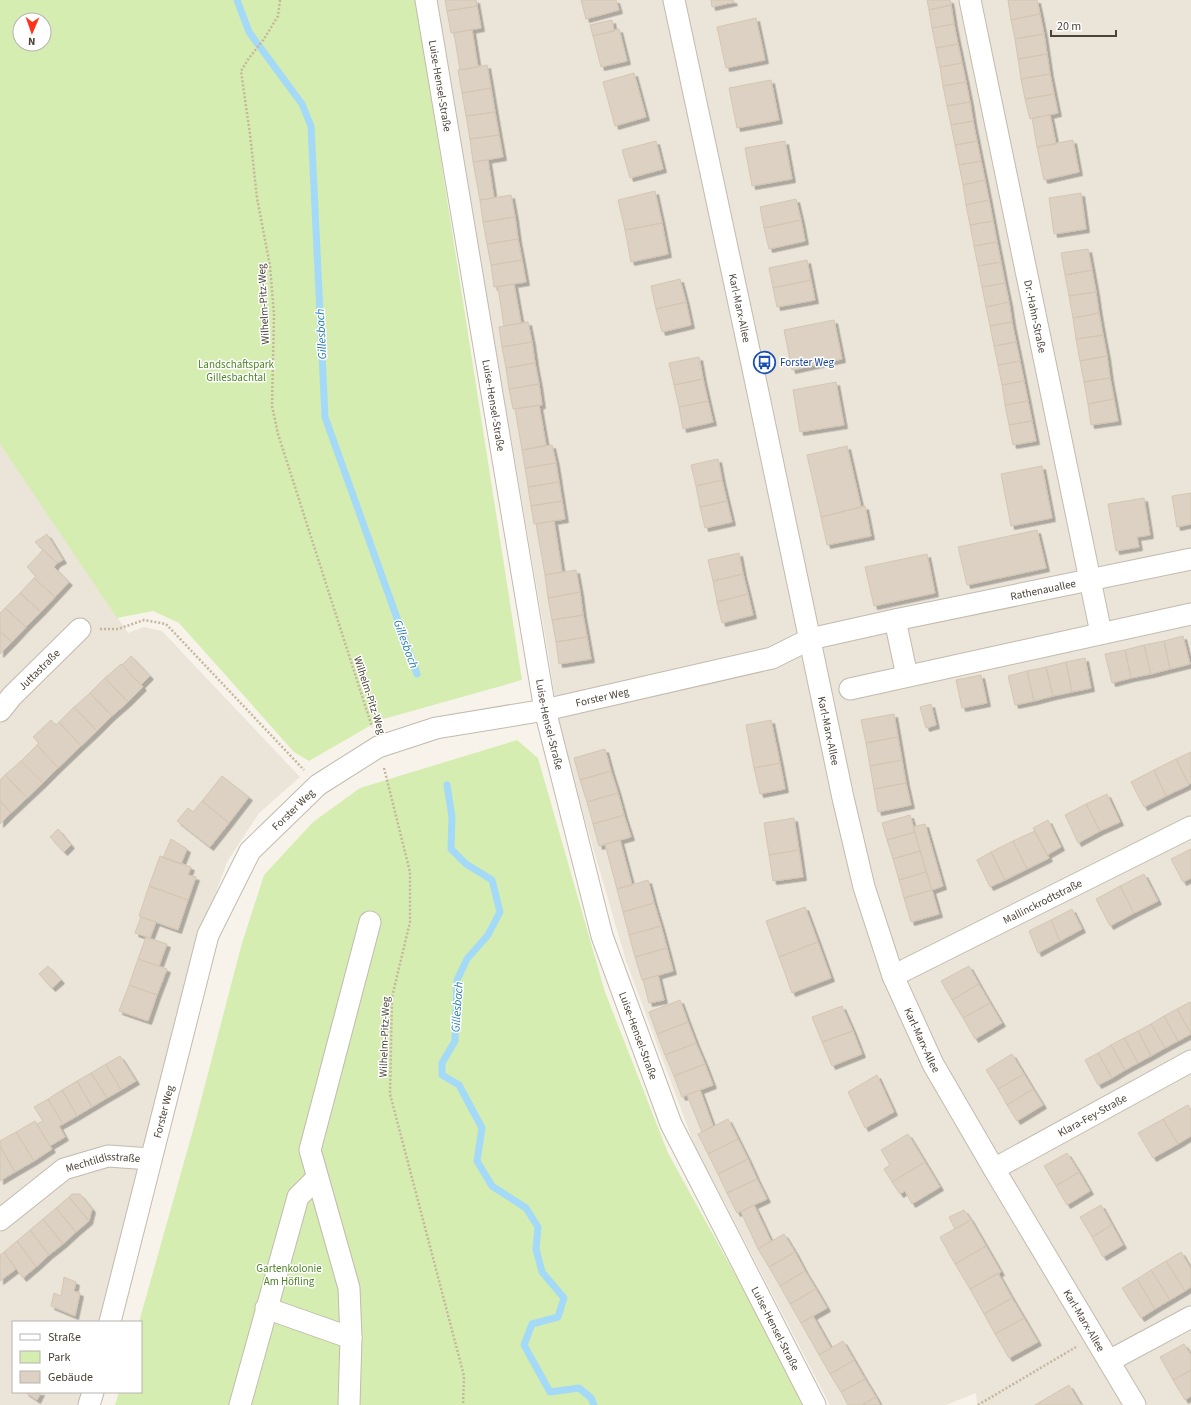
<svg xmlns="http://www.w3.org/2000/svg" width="1191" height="1405" viewBox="0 0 1191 1405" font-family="'Source Sans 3',sans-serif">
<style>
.residential{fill:#ebe4d9}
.green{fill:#d5edb1;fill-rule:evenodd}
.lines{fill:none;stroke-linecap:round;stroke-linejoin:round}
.stream{stroke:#a4d9f7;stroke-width:7}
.building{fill:#dcd1c2;stroke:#d5c6b2;filter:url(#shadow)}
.minor-casing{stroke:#c3baad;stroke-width:23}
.path{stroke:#c6b69c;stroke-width:2.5;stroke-dasharray:2 2;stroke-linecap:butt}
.minor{stroke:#fff;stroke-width:21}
.labels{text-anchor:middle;stroke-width:3;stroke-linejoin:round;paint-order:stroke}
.street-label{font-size:11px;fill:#4c4338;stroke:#fff}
.transit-label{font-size:11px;fill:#164399;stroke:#fff;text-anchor:start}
.park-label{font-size:11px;fill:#4d8424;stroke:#fff}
.water-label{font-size:12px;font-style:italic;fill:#247cb1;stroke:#fff}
</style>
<defs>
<filter id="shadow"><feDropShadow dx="3.5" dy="3.5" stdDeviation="0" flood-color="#0004"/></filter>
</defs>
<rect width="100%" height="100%" fill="#f7f3eb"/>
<path class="residential" d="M435,0h756v1405h-214l-1,-12 -30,12h-116l-136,-261 -68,-183 -66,-227 -11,-76z
M0,444l128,189 16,-6 18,4 138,146 -41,36 -32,49 -25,69 -101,391h-88v70h70l-4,13h-79z"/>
<path class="green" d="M0,0h416l106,680 -142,40 -71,41 -15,-9 -115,-129 -26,-12 -36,7 -117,-174zM20,20h24v24h-24z
M517,740l21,18 67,234 63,161 139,252h-692l4,-13h22v-70h-2l56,-199 47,-180 22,-68 49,-53 47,-34z"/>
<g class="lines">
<path class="stream" d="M237,0l12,32 53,72 9,22 14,291 92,257
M447,785l5,32 -1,32 15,15 26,16 8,32 -12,23 -21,24 -10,21 -2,61 -13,22v12l17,10 23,43 -5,33 15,25 34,22 12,19 -2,22 6,23 22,26 -6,19 -26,7 -8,21 26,47 29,-4 12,10 3,7"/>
</g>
<path class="building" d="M445,0h31l1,6 -30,5z
M581,0h35l3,10 -33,9z
M711,0h22l1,2 -22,5z
M927,0h23l1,5 -22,5z
M1008,0h29l3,14 -29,6z
M951,5l3,19 -22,4 -3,-18z
M477,6l4,22 -30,5 -4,-22z
M1040,14l4,20 -29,5 -4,-19z
M756,18l9,42 -39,8 -9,-41z
M612,20l2,11 -21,5 -3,-11z
M954,24l4,20 -22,4 -4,-20z
M619,29l8,32 -26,6 -8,-31z
M472,30l6,37 -18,3 -6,-37z
M1044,34l3,20 -29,5 -3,-20z
M958,44l4,19 -22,4 -4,-19z
M1047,54l3,20 -29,5 -3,-20z
M962,63l4,19 -23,4 -3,-19z
M487,65l4,23 -29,5 -4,-23z
M634,73l12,44 -31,9 -12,-44z
M1050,74l4,20 -29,5 -4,-20z
M771,80l8,40 -42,8 -8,-40z
M966,82l4,20 -23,4 -4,-20z
M491,88l4,24 -29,4 -4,-23z
M1054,94l4,19 -28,6 -5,-20z
M970,102l3,19 -22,4 -4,-19z
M495,112l4,23 -29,4 -4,-23z
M1050,115l6,29 -19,3 -5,-29z
M973,121l4,20 -22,4 -4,-20z
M499,135l4,22 -30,5 -3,-23z
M1073,140l6,32 -35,8 -7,-33z
M656,141l7,28 -33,9 -8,-28z
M785,141l7,38 -40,7 -7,-38z
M977,141l4,20 -22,4 -4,-20z
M488,160l6,38 -14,2 -7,-38z
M981,161l4,19 -22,5 -4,-20z
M985,180l4,20 -23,5 -3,-20z
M655,191l7,32 -37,7 -7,-30z
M1081,193l5,36 -32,5 -5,-36z
M511,195l4,22 -32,5 -3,-22z
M796,199l5,21 -37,8 -4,-21z
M989,200l4,21 -23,4 -4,-20z
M515,217l3,22 -31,5 -4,-22z
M801,220l4,21 -36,8 -5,-21z
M993,221l4,21 -23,4 -4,-21z
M662,223l6,31 -37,8 -6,-32z
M518,239l4,21 -31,5 -4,-21z
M997,242l4,20 -23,4 -4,-20z
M1088,249l4,21 -27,5 -4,-22z
M522,260l4,22 -32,5 -3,-22z
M807,260l4,20 -38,8 -4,-20z
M1001,262l4,21 -23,4 -4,-21z
M1092,270l4,22 -27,4 -4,-21z
M680,279l6,23 -30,7 -5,-23z
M811,280l4,20 -38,7 -4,-19z
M1005,283l4,19 -23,5 -4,-20z
M514,284l7,39 -17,3 -6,-39z
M1096,292l3,21 -26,5 -4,-22z
M686,302l5,23 -29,7 -6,-23z
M1009,302l3,20 -22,4 -4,-19z
M1099,313l4,22 -27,4 -3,-21z
M834,320l8,39 -50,11 -8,-40z
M528,322l4,20 -30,5 -3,-20z
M1012,322l4,20 -22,4 -4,-20z
M1103,335l4,21 -27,5 -4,-22z
M532,342l3,21 -29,5 -4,-21z
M1016,342l4,19 -22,4 -4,-19z
M1107,356l3,22 -26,4 -4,-21z
M699,357l4,22 -29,6 -5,-22z
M1020,361l4,20 -22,4 -4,-20z
M535,363l4,21 -30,5 -3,-21z
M1110,378l4,21 -26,5 -4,-22z
M703,379l5,22 -29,6 -5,-22z
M1024,381l4,20 -23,4 -3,-20z
M836,382l8,43 -44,7 -7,-42z
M539,384l3,21 -29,4 -4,-20z
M1114,399l4,22 -27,4 -3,-21z
M708,401l5,21 -30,7 -4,-22z
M1028,401l4,20 -23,4 -4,-20z
M539,405l7,40 -24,5 -7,-41z
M1032,421l4,20 -23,4 -4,-20z
M552,445l4,18 -31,5 -3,-18z
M847,446l14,61 -40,10 -14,-62z
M718,459l4,21 -26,6 -5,-21z
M556,463l3,19 -31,5 -3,-19z
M1042,466l10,52 -41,8 -10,-52z
M722,480l5,21 -27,6 -4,-21z
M559,482l3,19 -31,5 -3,-19z
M1191,493v31l-14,3 -5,-31z
M1144,498l6,37 -13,2 2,10 -23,4 -8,-47z
M562,501l3,18 -31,5 -3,-18z
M727,501l5,21 -27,6 -5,-21z
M865,506l6,30 -44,9 -6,-28z
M554,521l8,51 -17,3 -9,-51z
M1037,530l9,38 -79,17 -9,-38z
M47,534l16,26 -6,3 -22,-21z
M43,550l14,13 -3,4 15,15 -14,15 -21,-19 2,-2 -9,-9z
M739,553l4,21 -30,7 -5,-21z
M927,554l8,39 -61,13 -9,-39z
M576,570l4,22 -32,6 -3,-23z
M743,574l5,20 -31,8 -4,-21z
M34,578l21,19 -14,15 -21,-19z
M580,592l3,23 -31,5 -4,-22z
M20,593l21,19 -15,15 -21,-19z
M748,594l5,21 -31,8 -5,-21z
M5,608l21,19 -14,15 -12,-11v-18z
M583,615l4,22 -31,5 -4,-22z
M0,631l12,11 -12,12z
M1183,636l7,28 -20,5 -6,-28z
M587,637l4,22 -32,5 -3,-22z
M1164,641l6,28 -19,5 -7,-29z
M1144,645l7,29 -20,4 -6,-28z
M1125,650l6,28 -19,5 -7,-29z
M131,656l19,20 -9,9 -19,-20z
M1085,658l6,30 -19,4 -6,-30z
M1066,662l6,30 -19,4 -7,-29z
M121,664l22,23 -15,15 -23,-24z
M1046,667l7,29 -19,5 -7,-30z
M1027,671l7,30 -19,4 -7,-29z
M981,675l6,28 -25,5 -6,-28z
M105,678l23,24 -16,14 -22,-23z
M90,693l22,23 -15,15 -23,-24z
M931,704l5,21 -10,3 -6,-21z
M74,707l23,24 -16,15 -22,-24z
M894,714l4,23 -32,6 -5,-23z
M51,720l5,5 3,-3 22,24 -23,22 -21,-23 2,-2 -6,-6z
M771,720l9,43 -26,5 -8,-43z
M898,737l4,23 -32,6 -4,-23z
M37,745l21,23 -15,15 -22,-22z
M605,749l6,22 -31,9 -6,-22z
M1191,752v31l-2,2 -13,-26z
M1176,759l13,26 -23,11 -12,-26z
M902,760l4,23 -32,6 -4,-23z
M21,761l22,22 -16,15 -22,-23z
M780,763l5,26 -25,5 -6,-26z
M1154,770l12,26 -22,11 -13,-25z
M611,771l7,22 -31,9 -7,-22z
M5,775l22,23 -16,15 -11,-12v-21z
M222,776l27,21 -20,26 -27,-22z
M906,783l5,22 -33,7 -4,-23z
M618,793l6,22 -31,9 -6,-22z
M1107,794l13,28 -20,9 -14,-27z
M0,801l11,12 -11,11z
M202,801l27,22 -19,24 -33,-26 11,-13 5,4z
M1086,804l14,27 -22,12 -13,-28z
M624,815l7,22 -32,9 -6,-22z
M910,815l5,17 -28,8 -5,-17z
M794,818l5,32 -30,5 -5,-32z
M1048,820l13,27 -14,8 -14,-27z
M925,824l18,62 -11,4 -19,-63z
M58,829l13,16 -7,7 -14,-15z
M1035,831l14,27 -22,11 -14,-28z
M915,832l5,19 -27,8 -6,-19z
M171,839l16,10 -6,15 -18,-6z
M620,840l12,45 -15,4 -12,-45z
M1013,841l14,28 -22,11 -14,-28z
M1191,849v29l-8,4 -12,-23z
M799,850l4,27 -30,4 -4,-26z
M920,851l6,21 -27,8 -6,-21z
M991,852l14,28 -15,7 -13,-27z
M160,856l31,11 -3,8 8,2 -8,23 -39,-14z
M926,872l6,18 -28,8 -5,-18z
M1144,874l14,27 -24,12 -14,-27z
M648,880l6,23 -31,9 -6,-23z
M149,886l39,14 -10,30 -39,-14z
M1120,886l14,27 -24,13 -14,-27z
M932,890l7,24 -28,8 -7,-24z
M654,903l7,23 -32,9 -6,-23z
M805,907l13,35 -39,15 -13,-36z
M1072,909l10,20 -22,12 -9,-21z
M141,917l15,5 -6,16 -15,-5z
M1051,920l9,21 -22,12 -9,-22z
M661,926l6,22 -32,9 -6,-22z
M146,937l21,7 -8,22 -21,-7z
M818,942l13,36 -39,15 -13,-36z
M667,948l6,23 -31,9 -7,-23z
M138,959l29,10 -10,26 -28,-10z
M48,966l13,14 -9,8 -13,-14z
M969,966l10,18 -27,16 -11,-19z
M658,975l6,25 -15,3 -6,-23z
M979,984l11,19 -27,15 -11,-18z
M129,985l28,10 -9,26 -29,-10z
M680,1000l8,22 -31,12 -8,-22z
M1190,1002l1,1v31l-14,-25z
M990,1003l12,20 -27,16 -12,-21z
M842,1006l11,25 -31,11 -10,-25z
M1177,1009l14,25 -13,7 -14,-25z
M1164,1016l14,25 -13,7 -14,-24z
M688,1022l8,21 -31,12 -8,-21z
M1151,1024l14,24 -14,8 -13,-25z
M853,1031l9,23 -30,12 -10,-24z
M1138,1031l13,25 -13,7 -14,-25z
M1124,1038l14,25 -13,7 -14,-25z
M696,1043l9,21 -31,12 -9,-21z
M1111,1045l14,25 -13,8 -14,-25z
M1098,1053l14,25 -14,7 -13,-25z
M1012,1054l12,20 -26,15 -12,-19z
M120,1056l16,25 -15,9 -15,-26z
M106,1064l15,26 -14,8 -16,-25z
M705,1064l8,21 -31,12 -8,-21z
M91,1073l16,25 -15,9 -15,-26z
M1024,1074l9,15 -26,16 -9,-16z
M877,1075l17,37 -29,16 -17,-36z
M77,1081l15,26 -15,9 -15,-26z
M1033,1089l10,16 -26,16 -10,-16z
M62,1090l15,26 -14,8 -15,-25z
M700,1090l13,36 -11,6 -15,-37z
M48,1099l15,25 -4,2 6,11 -15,9 -13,-22 6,-3 -9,-14z
M1188,1105l3,5v26l-13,8 -15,-25z
M728,1119l10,20 -30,15 -10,-20z
M1163,1119l15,25 -25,14 -15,-25z
M35,1121l17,28 -18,12 -18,-29z
M16,1132l18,29 -19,11 -15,-26v-5z
M908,1134l17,28 -33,20 -8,-13 6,-4 -9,-15z
M738,1139l10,20 -30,15 -10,-20z
M0,1146l15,26 -15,9z
M1067,1153l12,19 -23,14 -12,-20z
M748,1159l9,20 -30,14 -9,-19z
M925,1162l15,25 -28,17 -7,-13 -5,3 -8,-12z
M1079,1172l11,19 -23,14 -11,-19z
M757,1179l10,20 -30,14 -10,-20z
M72,1194h8l12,15 -3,12 -20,-24z
M69,1197l20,24 -13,11 -20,-24z
M754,1205l17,36 -13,8 -17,-37z
M1101,1205l11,20 -20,12 -12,-20z
M56,1208l20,24 -13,12 -20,-25z
M964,1210l7,10 -16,9 -6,-12z
M43,1219l20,25 -14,11 -19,-25z
M971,1220l15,26 -31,18 -15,-27z
M1112,1225l11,20 -20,12 -11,-20z
M30,1230l19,25 -13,12 -19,-26z
M784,1234l11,18 -26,15 -11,-18z
M17,1241l19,26 -13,11 -19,-26z
M986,1246l15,26 -31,17 -15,-25z
M4,1252l12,17 -16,12v-26z
M795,1252l10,19 -25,15 -11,-19z
M1181,1252l10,17v18l-6,4 -19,-30z
M1166,1261l19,30 -15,9 -19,-30z
M1151,1270l19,30 -15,9 -18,-30z
M805,1271l11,18 -26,15 -10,-18z
M998,1273l14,25 -28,16 -14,-25z
M64,1277l12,5 -2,9 6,2 -5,23 -24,-10 3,-13 7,3z
M1137,1279l18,30 -14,9 -19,-30z
M816,1289l11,19 -26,15 -11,-19z
M1012,1298l12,20 -29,16 -11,-20z
M813,1316l18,32 -12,7 -18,-32z
M1024,1318l14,24 -29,16 -14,-24z
M843,1341l11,19 -24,14 -11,-19z
M1184,1344l7,11v15l-18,10 -13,-23z
M854,1360l11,19 -24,13 -11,-18z
M1191,1370v26l-6,4 -12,-20z
M865,1379l11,18 -14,8h-14l-7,-13z
M1069,1385l12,20h-46z
M25,1392h16l-4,8z
M876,1397l4,8h-18z"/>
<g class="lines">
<defs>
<g id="minor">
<path id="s1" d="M426,0l119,710 57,226 69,188 144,281"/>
<path id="s2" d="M674,0l78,364 91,434 21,89 29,89 40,88 61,105 141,236"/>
<path id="s3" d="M970,0l131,633"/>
<path d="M895,620l12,56"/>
<path d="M850,689l341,-75"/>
<path id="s4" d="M0,711l12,-15 68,-67"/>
<path id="s5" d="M893,976l298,-149"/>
<path id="s6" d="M994,1169l197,-108"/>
<path id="s7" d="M0,1220l64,-51 44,-13 43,3"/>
<path d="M266,1308l85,30"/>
<path id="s8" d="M110,1322l98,-387 42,-84 68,-66 60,-38 58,-19 109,-18 227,-52 38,-19 85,-19 296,-61"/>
<path d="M1109,1361l82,-44"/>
<path d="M89,1405l4,-13"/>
<path d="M240,1405l58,-208 19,-19"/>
<path d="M349,1405l2,-67 -2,-50 -39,-138 60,-228"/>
</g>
</defs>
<use href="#minor" class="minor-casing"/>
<path class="path" d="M280,0l-2,16 -14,23 -15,19 -8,13 9,63 7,64 13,68 4,49 -2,91 6,28 94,293
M100,629h18l26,-9 22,4 138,146
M384,768l26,104v50l-18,75 -2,97 74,282 -1,29
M978,1405l98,-58"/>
<use href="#minor" class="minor"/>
</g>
<defs>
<symbol id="bus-ring" viewBox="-11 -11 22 22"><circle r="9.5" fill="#fff" stroke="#1a4fb4" stroke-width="1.5"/><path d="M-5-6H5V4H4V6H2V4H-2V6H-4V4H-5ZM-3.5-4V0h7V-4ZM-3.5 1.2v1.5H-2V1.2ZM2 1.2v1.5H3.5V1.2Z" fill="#1a4fb4"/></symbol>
</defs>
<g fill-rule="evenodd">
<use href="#bus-ring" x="752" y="350" width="25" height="25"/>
</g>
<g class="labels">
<g class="street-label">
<text dy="4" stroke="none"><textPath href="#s1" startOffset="87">Luise-Hensel-Straße</textPath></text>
<text transform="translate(263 304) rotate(-93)" y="4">Wilhelm-Pitz-Weg</text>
<text dy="4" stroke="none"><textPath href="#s2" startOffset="315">Karl-Marx-Allee</textPath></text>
<text dy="4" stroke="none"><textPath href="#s3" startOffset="323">Dr.-Hahn-Straße</textPath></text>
<text dy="4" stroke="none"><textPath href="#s1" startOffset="411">Luise-Hensel-Straße</textPath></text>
<text dy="4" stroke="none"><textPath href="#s8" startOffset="1344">Rathenauallee</textPath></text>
<text dy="4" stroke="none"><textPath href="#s4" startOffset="57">Juttastraße</textPath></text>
<text transform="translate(370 695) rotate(72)" y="4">Wilhelm-Pitz-Weg</text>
<text dy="4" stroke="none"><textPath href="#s8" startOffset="889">Forster Weg</textPath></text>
<text dy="4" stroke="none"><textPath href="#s1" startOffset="735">Luise-Hensel-Straße</textPath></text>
<text dy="4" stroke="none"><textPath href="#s2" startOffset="747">Karl-Marx-Allee</textPath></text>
<text dy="4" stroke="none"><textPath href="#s8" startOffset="553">Forster Weg</textPath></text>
<text dy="4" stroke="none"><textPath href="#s5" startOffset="167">Mallinckrodtstraße</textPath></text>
<text dy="4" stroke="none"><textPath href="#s1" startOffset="1059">Luise-Hensel-Straße</textPath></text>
<text transform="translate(384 1037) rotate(-88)" y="4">Wilhelm-Pitz-Weg</text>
<text dy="4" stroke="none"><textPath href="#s2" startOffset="1071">Karl-Marx-Allee</textPath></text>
<text dy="4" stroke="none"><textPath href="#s8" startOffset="217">Forster Weg</textPath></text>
<text dy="4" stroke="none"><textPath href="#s6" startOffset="112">Klara-Fey-Straße</textPath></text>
<text dy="4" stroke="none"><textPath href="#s7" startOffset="122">Mechtildisstraße</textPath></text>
<text dy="4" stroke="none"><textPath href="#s2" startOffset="1395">Karl-Marx-Allee</textPath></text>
<text dy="4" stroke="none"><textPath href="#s1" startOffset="1383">Luise-Hensel-Straße</textPath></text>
</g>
<g class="transit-label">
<text x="780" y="366">Forster Weg</text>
</g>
<g class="park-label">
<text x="236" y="368">Landschaftspark<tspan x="236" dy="13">Gillesbachtal</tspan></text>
<text x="289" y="1272">Gartenkolonie<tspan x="289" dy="13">Am Höfling</tspan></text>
</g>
<g class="water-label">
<text transform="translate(321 334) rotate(-93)" y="4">Gillesbach</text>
<text transform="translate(406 644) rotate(70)" y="4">Gillesbach</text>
<text transform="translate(457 1007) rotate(-86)" y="4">Gillesbach</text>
</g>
</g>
<rect x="12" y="1321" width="130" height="72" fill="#ffffff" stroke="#b7b4af"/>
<rect x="20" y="1334" width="20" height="6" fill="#ffffff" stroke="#b7b4af"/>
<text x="48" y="1341" font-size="12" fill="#4c4338">Straße</text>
<rect x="20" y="1351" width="20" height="12" fill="#d5edb1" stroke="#b7b4af"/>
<text x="48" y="1361" font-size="12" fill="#4c4338">Park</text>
<rect x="20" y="1371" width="20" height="12" fill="#dcd1c2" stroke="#b7b4af"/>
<text x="48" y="1381" font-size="12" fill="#4c4338">Gebäude</text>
<g transform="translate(32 32) rotate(182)"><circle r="19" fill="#ffffff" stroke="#b7b4af"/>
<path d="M0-3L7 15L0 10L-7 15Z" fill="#ff321a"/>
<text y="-6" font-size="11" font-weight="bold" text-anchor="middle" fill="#4c4338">N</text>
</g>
<path d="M1051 30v6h65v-6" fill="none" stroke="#4c4338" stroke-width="2"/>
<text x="1057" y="30" font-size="12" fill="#4c4338" stroke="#ffffff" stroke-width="3" paint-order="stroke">20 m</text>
</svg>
